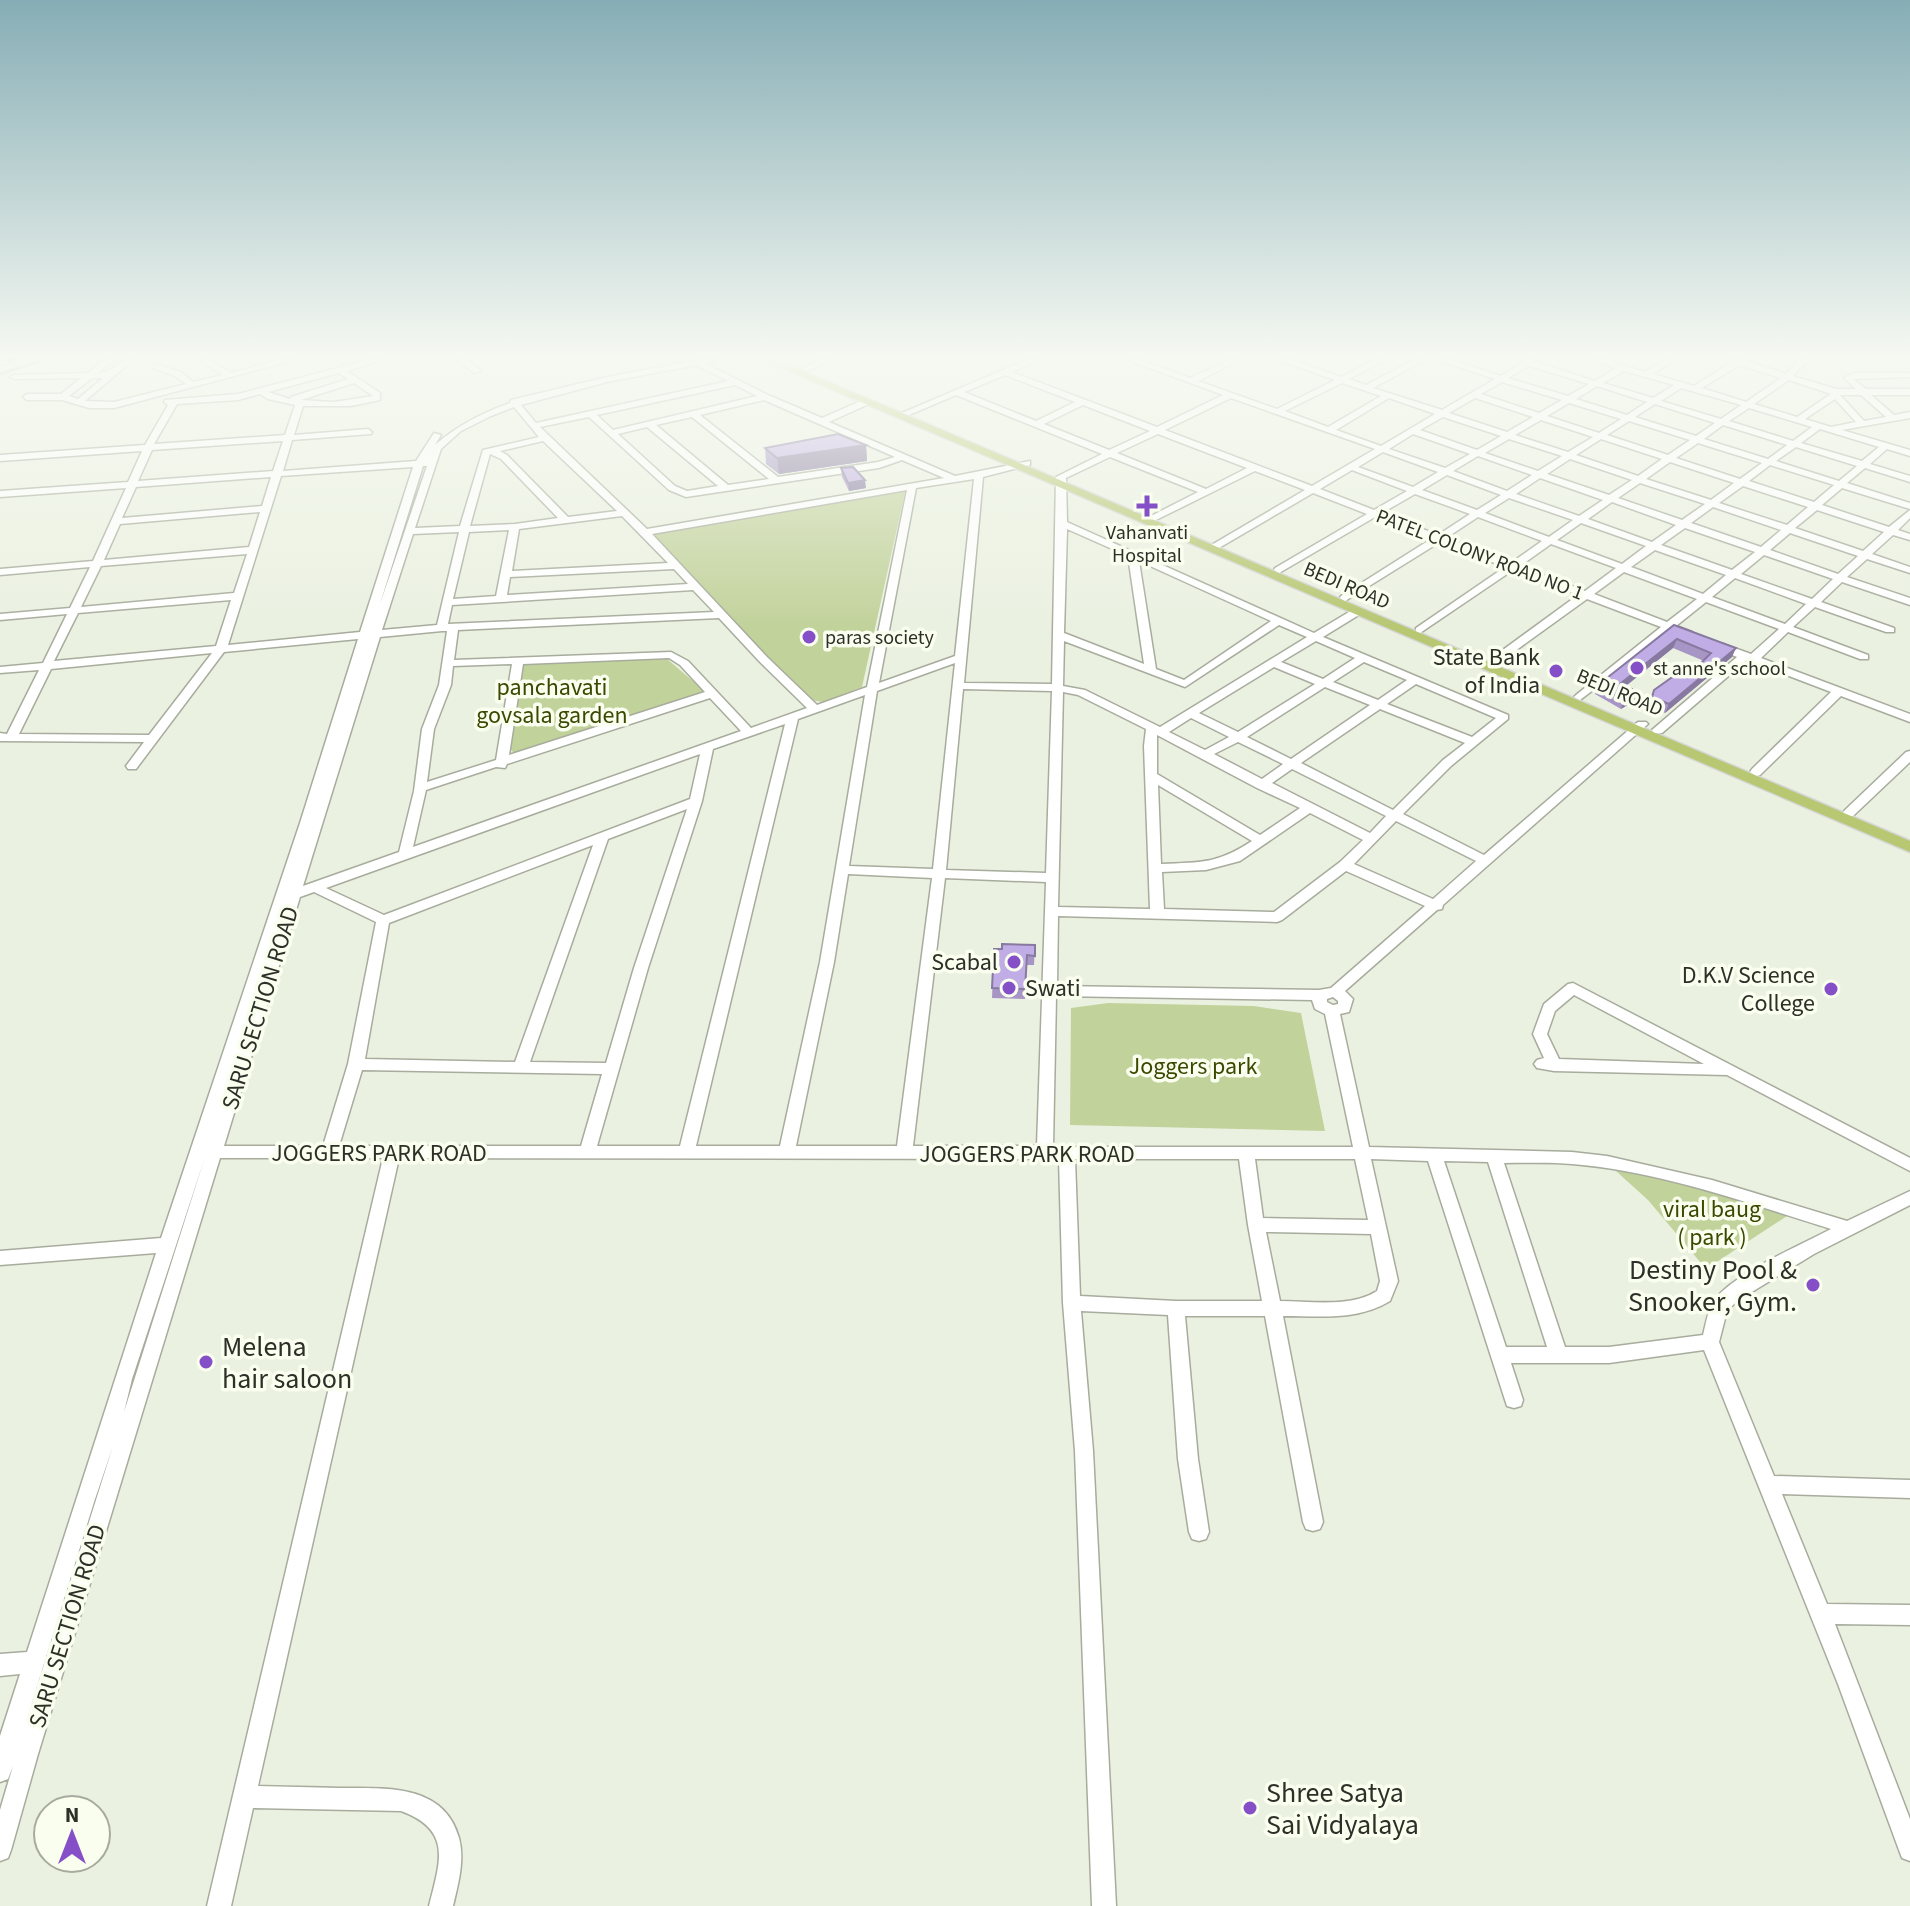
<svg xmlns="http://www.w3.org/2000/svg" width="1910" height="1906" viewBox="0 0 1910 1906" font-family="'Source Sans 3',sans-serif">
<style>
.green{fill:#c2d29b}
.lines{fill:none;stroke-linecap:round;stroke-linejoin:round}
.stream{stroke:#93a369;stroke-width:3}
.minor-casing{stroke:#a7ac9d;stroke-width:3}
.major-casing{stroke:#d5d5d4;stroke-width:3}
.minor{fill:#fff;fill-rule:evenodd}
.major{fill:#b7c772;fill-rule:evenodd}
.rail-casing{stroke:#83877d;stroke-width:5}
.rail{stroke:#f9feee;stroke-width:3;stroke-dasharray:8;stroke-linecap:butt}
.wall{fill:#a695c5}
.shaded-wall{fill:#8779a0}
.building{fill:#c1ade5;stroke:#8779a0;stroke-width:2}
.poi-dot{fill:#854fc7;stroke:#f9feee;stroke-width:3}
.labels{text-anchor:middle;stroke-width:7;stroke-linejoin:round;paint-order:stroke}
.far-poi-label{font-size:20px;fill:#2d2f29;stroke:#f9feee;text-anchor:start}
.far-street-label{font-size:20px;fill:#2d2f29;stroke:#f9feee}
.poi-label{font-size:24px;fill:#2d2f29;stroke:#f9feee;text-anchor:end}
.park-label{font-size:24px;fill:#3a4801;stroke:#f9feee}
.street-label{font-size:24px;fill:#2d2f29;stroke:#f9feee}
.near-poi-label{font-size:28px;fill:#2d2f29;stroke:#f9feee;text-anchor:start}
</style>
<rect width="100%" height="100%" fill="#ebf1e1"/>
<path class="green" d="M906,488l-44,199 -39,15 -13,-2 -117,-116 -27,-21 -17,-31z
M631,657l36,2 40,34 -192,61 -9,-9 17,-82z
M1108,1003l146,3 47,7 24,118 -255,-6 1,-117z
M1606,1162l121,30 60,24 -81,53 -58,-69z"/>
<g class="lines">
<path class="stream" d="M0,374l43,-14"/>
<defs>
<path id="minor" d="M104,360h9l-15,13c18,-1 18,-13 35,-13l-48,41 29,1 72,-18 -11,-8 -22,-8 -1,-2 4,-2 25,8 12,10 30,-7 -24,-15h10l22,13 48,-13h15l-180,48h-25l-27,-8h-35l-4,-3 4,-3h34l20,-16 -67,1 -4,-2 4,-2 74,-2zM92,378h11l-25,21 -9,-3z
M368,360h14l-35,11 33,22v7l-29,6h-48l-9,29 74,-6 4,3 -1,2 -79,6 -9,31 133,-10 18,-28 7,2 -6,10c23,-20 47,-32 75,-42l1,-3 96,-23 91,-17h19l-11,4 62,31 54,23 41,-18h6v4l-40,18 126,54 75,-15v4l-47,12 -19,206 88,1 4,-207 46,-23 -146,-59 -47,20 -7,-2 124,-53h12l-26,12 145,55 66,-32 -95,-35h12l50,18 39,-18h11l-42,21 79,28 58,-29 -56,-20h13l49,17 33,-17h11l-36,19 17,6 48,-25h11l-52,28 69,22 53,-31 -57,-19h13l50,16 26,-16h10l-2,2 60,19 21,-13 -23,-8h13l39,12 19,-12h10l-21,14 41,12 38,-24 -3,-2h16l41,14 13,-14h9l-15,16 43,13h20l-12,-11 10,-5h56v4l-57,2 13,10h44v6h-39l23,20 16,-3v6l-68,12 68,20v6l-23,-7 -17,15 40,12v6l-45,-14 -18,15 63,20v6l-68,-21 -20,17 67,22 21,-17v8l-12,12 12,4v6l-17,-5 -21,19 38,13v6l-43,-14 -20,18 63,21v7l-68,-23 -21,20 73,26v4h-8l-71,-25 -22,20 75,28v4h-8l-72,-27 -27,26 149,56v8l-69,-26 -81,79 -4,1 -6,-4 2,-3 79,-77 -84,-32 -85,73h-8l-2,-3 85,-73 -22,-9v-4h8l28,10 28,-25 -73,-27 -30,24 16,6v4h-8l-14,-5 -90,69 -6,-3 2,-2 85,-68 -74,-28 -90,65h-8v-4l89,-65 -65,-25 -93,63 -4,-1v-4l89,-61 -65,-25 -95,59 -5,-3 1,-2 90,-57 -56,-22 -96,56 -5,-3 1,-2 92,-54 -54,-21 -101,59 -5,-3 1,-2 97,-57 -50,-19 -101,50 -3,-1v-4l47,-24 -88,-35 -44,21 1,44 247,111 40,-24h8v4l-39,24 185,78v4l-57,47 -48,48 81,41 154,-133h8l2,2 -205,181 -1,4 -5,1 -92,81 8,8 -4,13 -9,2 29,133 203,5 35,4 105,24 135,41 63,-30v14l-96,49 -77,47 -10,10 -8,31 55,134 136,4v18l-128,-4 45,110 83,1v20l-75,-1 75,195v42l-8,-3 -3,-8 -61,-166 -134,-334 -95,13h-98l12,37 -2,6 -7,2 -7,-2 -79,-245 -57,-2 27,122 -8,20c-32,20 -71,15 -107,15l40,206 -3,7 -7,2 -7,-2 -3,-7 -38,-206h-80l13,143 11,73 -3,7 -7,2 -7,-2 -3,-7 -11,-73 -10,-144 -87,-4 12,140 23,455h-24l-17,-455 -12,-148 -4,-144 -660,-1 -141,628c27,1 54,1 81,2 45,0 105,-5 120,50 6,22 -1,47 -6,68h-24c11,-44 24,-76 -28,-95l-148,-3 -22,98h-24l176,-748h-163l-182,596 -27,96 -3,8 -8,3v-51l13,-44 -5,13 -8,3v-46l20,-62 -20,2v-22l27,-2 129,-399 -156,12v-14l161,-13 139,-415 58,-184 -134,13 -88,117h-8l-2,-3 18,-24 -144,-1v-8l7,1 32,-64 -39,3v-6l43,-4 24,-49 -67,6v-6l70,-6 20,-41 -90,8v-6l93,-8 33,-73 -126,9v-6l128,-9 14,-31 -142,10v-6l145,-10 23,-40 -4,-3 1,-2 73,-6zM696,365l32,16 -192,42 -15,-18 86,-23zM1739,365l42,13 -35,24 -44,-14zM1529,366l60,18 -21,12 -60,-18zM1624,371l50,14 -21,13 -50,-15zM339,373l9,6 -57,18 -1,2 -22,-7zM1005,375l70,27 -39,19 -72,-29zM1789,380l42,14 -34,23 -43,-13zM1502,382l60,18 -23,13 -58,-19zM354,383l19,13 -39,6 -33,-2zM1342,383l39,13 -53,31 -43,-16zM735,385l22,11 -144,34 -16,-15zM1597,386l50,16 -20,13 -51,-16zM1681,388l60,17 -20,14 -60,-18zM260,394l8,5 27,6 -10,30 -131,9 23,-40 61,-4zM1840,395h21l25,22 -22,4zM1231,398l144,51 -63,37 -147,-56zM1389,398l46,16 -54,32 -45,-16zM1475,398l58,19 -26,15 -58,-19zM1835,399l21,23 -25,5 -26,-8zM764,400l131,57 -17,5 -100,15 -78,-62zM1569,403l52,16 -22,14 -52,-17zM1655,404l60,19 -19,13 -61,-19zM1083,405l67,26 -41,19 -65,-26zM514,407l25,30 -56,13 -23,76 -45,2 26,-79 20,-18 30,-15zM1749,408l63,19 -19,14 -64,-20zM589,417l80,73 17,7 193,-29 23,-8 42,18 -297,51 -107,-102zM692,417l77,62 -41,6 -72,-60zM1443,417l58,19 -24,14 -57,-20zM1541,420l52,17 -25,15 -53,-17zM1629,421l61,19 -22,15 -61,-20zM1723,425l64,20 -19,14 -64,-20zM647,427l71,59 -31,5 -12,-5 -57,-52zM1820,429l59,18 -17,14 -61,-18zM1158,434l89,34 -41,21 -89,-36zM1413,434l57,20 -25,14 -56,-19zM1509,439l53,17 -24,15 -53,-18zM1601,439l61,20 -24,17 -62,-21zM283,441l-10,30 -135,10 14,-31zM543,441l74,70 -49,6 -61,-62 -7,-4zM1698,443l64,20 -22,16 -64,-21zM1796,447l61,19 -18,15 -63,-20zM1383,452l55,20 -25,15 -55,-20zM490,454l11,5 57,59 -43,6 -45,2zM1478,456l54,19 -25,16 -54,-20zM1570,459l62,21 -23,15 -62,-21zM1670,462l64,21 -23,17 -65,-21zM1770,465l64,20 -20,17 -65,-21zM423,466h4l-47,138zM413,467l-53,165 -132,13 53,-169zM1352,470l55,21 -33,19 -54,-21zM1447,475l54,20 -24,15 -55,-20zM271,477l-9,29 -140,12 14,-31zM1540,478l63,22 -24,16 -63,-22zM974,479l-19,177 -76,27 37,-195zM1640,483l65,21 -23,16 -64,-22zM1743,486l65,21 -21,18 -68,-22zM907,490l-40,197 -50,18 -50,-48 -115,-123zM1415,494l55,20 -32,21 -56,-22zM1509,498l64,22 -24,17 -64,-24zM1612,502l64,23 -24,17 -64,-23zM1713,507l68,23 -20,17 -70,-24zM1817,510l67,22 -21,19 -68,-23zM260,512l-11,35 -145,13 16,-36zM622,516l46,47 -156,8 7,-42zM1478,517l64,24 -31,22 -65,-25zM1581,523l65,23 -24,18 -65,-24zM1685,528l70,24 -23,18 -71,-25zM1067,529l61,27 16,108 -80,-31zM509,530l-13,66 -43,3 16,-67zM459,532l-22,93 -55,5 31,-96zM1790,533l68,23 -20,18 -68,-24zM1551,544l65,24 -31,23 -65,-25zM1655,550l71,25 -23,19 -72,-27zM247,554l-13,39 -153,14 20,-41zM1764,555l69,24 -21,20 -71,-25zM1139,561l132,60 -87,59 -28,-11zM674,569l14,15 -181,11 3,-18zM1624,572l73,27 -30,23 -73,-28zM1735,578l71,26 -21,20 -73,-27zM693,590l21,22 -266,12 4,-19zM231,600l-15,46 -162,15 24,-48zM719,618l40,43 48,47 -56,20 -63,-67 -17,-9 -217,8 4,-30zM1279,625l28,12 -147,90 -75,-37 -22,-4 1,-45 121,46zM442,631h5l-8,54 -17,44 -8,62 -15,61 -96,34 77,-249zM1316,641l39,17 -32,21 -42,-17zM212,653l-63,82 -130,-1 32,-65zM669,658l11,7 25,27 -196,63 14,-91zM1364,662l43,18 -29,20 -45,-18zM955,663l-22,206 -84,-3 28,-175zM512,664l-16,96 -69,22 7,-53 17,-44 2,-19zM1274,667l41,17 -77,48 -39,-19zM1416,684l80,34 -24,19 -85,-33zM1325,687l45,18 -79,54 -44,-22zM963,689l89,2 -6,182 -100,-3zM1063,692l15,3 68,34 -2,17 6,163 -92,-2zM865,695l-45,267 -40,184h-84l102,-427zM710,698l31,33 -328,116 13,-57 70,-23 9,1 2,-4zM1380,709l85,34 -22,17 -50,50 -92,-47zM1191,718l38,19 -24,13 -36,-18zM785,724l-105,422h-83l51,-178 54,-167 11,-52zM1157,735l100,53 43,20 -40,27 -103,-61zM1238,742l45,22 -21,15 -48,-25zM700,754l-10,45 -306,116 -58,-27zM1292,769l94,47 -16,17 -98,-50zM1158,785l94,56c-35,23 -50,21 -91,23zM687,809l-53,159 -28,95 -76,-1 78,-223zM1310,813l53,27 -23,22 -66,50 -110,-3 -2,-37 44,-2 34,-9zM1396,821l80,40 -43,38 -79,-35zM593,845l-78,217 -150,-3 24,-136zM1346,871l79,35 -94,82 -12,2 -262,-4 1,-70 219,6 5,-2zM848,874l84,4 -35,268h-101l38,-184zM945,878l101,4 -9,264h-124zM314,892l62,30 -28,142 -25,82h-99l76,-249zM1056,996l256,4 3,9 10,5 28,133h-300zM1333,997l5,4v3l-5,1 -6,-3v-3zM362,1070l240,4 -21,72h-242zM205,1157l-81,255 8,-33zM1075,1159h164l9,66 14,76h-86l-96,-5zM1255,1159h100l13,61 -105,-2zM1444,1161l44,1 59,185h-41zM1504,1163c23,0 46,-1 68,1 88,7 175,39 259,65 -32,17 -94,43 -116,70 -7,10 -9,24 -12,36l-94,12h-44zM1266,1232l105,2 9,47 -3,10c-27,17 -66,10 -97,10zM113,1446l-88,279 69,-223z
M457,360h10l14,11 -7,2z
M820,360h12l-24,11 -7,-2z
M1910,751v11l-57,54h-8l-2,-3 2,-3 61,-58z
M1573,983l337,175v13l-183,-96 -173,-4 -17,-3 -3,-4 3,-4 7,-2 -11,-24 11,-30 24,-20zM1574,995l130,69 -145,-5 -12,-25 8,-23z"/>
<path id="major" d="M763,360h14l1133,481v11z"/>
</defs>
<use href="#minor" class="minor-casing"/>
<use href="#major" class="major-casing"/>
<use href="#minor" class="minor"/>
<use href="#major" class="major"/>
<defs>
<path id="rail" d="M0,363l13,-3"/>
</defs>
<use href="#rail" class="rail-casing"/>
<use href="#rail" class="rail"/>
</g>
<path class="wall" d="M866,445l1,16 -88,13 -13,-10 -1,-16z
M841,468l25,20 -17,3 -7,-14z
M1674,625l58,32 -67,56 -16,-7 5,-16 41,-21 9,-8 -31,-13 -47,38 8,15 -13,8 -26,-15 3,-9z
M1035,945l-1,20h-7l-2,34 -33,-1 2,-49z"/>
<path class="shaded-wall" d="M866,445l1,16 -88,13 -2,-16z
M865,480l1,8 -17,3 -1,-8z
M1677,639l-4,9 -55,44 3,-9z
M1736,648l-4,9 -67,56 4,-9z
M1637,692l-3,9 -13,8 3,-9z"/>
<path class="building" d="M838,434l28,11 -89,13 -12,-10z
M853,467l12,13 -17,3 -7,-15z
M1674,625l62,23 -67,56 -17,-7 2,-7 34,-24 7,3 16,-16 -34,-14 -56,44 16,9 -13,8 -26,-15z
M1002,944l33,1v11l-8,-1 -2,34 -33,-1 2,-39h8z"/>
<linearGradient id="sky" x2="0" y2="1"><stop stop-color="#86adb5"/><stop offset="0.57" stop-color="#f6f9f2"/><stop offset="1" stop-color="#f6f9f2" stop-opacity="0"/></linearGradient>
<rect width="1910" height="627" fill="url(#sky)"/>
<g class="poi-dot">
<path d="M1143 494h8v8h8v8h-8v8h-8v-8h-8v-8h8z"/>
<circle cx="809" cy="637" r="8"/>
<circle cx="1637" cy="668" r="8"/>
<circle cx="1556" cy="671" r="8"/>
<circle cx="1014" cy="962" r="8"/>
<circle cx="1009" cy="988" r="8"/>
<circle cx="1831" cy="989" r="8"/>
<circle cx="1813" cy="1285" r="8"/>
<circle cx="206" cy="1362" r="8"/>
<circle cx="1250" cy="1808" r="8"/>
</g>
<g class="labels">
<g class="far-poi-label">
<text x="1147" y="539" text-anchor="middle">Vahanvati<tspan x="1147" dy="23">Hospital</tspan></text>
<text x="825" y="644">paras society</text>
<text x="1653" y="675">st anne's school</text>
</g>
<g class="far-street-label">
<text transform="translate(1480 554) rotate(21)" y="7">PATEL COLONY ROAD NO 1</text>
<text transform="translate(1347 585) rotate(23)" y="7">BEDI ROAD</text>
<text transform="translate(1620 692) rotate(23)" y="7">BEDI ROAD</text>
</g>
<g class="poi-label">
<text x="1540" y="665">State Bank<tspan x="1540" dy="28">of India</tspan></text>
<text x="998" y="970">Scabal</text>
<text x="1815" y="983">D.K.V Science<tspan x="1815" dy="28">College</tspan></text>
<text x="1025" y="996" text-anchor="start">Swati</text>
</g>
<g class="park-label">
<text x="552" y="695">panchavati<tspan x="552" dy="28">govsala garden</tspan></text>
<text x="1193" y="1074">Joggers park</text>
<text x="1712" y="1217">viral baug<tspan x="1712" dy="28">( park )</tspan></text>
</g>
<g class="street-label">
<text transform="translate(260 1008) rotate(-73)" y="8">SARU SECTION ROAD</text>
<text x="379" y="1161">JOGGERS PARK ROAD</text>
<text x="1027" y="1162">JOGGERS PARK ROAD</text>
<text transform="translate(67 1626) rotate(-73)" y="8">SARU SECTION ROAD</text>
</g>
<g class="near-poi-label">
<text x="1797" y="1279" text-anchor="end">Destiny Pool &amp;<tspan x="1797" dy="32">Snooker, Gym.</tspan></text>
<text x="222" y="1356">Melena<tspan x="222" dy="32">hair saloon</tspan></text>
<text x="1266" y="1802">Shree Satya<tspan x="1266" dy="32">Sai Vidyalaya</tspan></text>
</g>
</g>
<g transform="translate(72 1834)"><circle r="38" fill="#f9feee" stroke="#a7ab9f" stroke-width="2"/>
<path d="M0-6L14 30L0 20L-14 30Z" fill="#854fc7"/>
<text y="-12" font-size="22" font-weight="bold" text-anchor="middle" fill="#2d2f29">N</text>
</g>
</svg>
